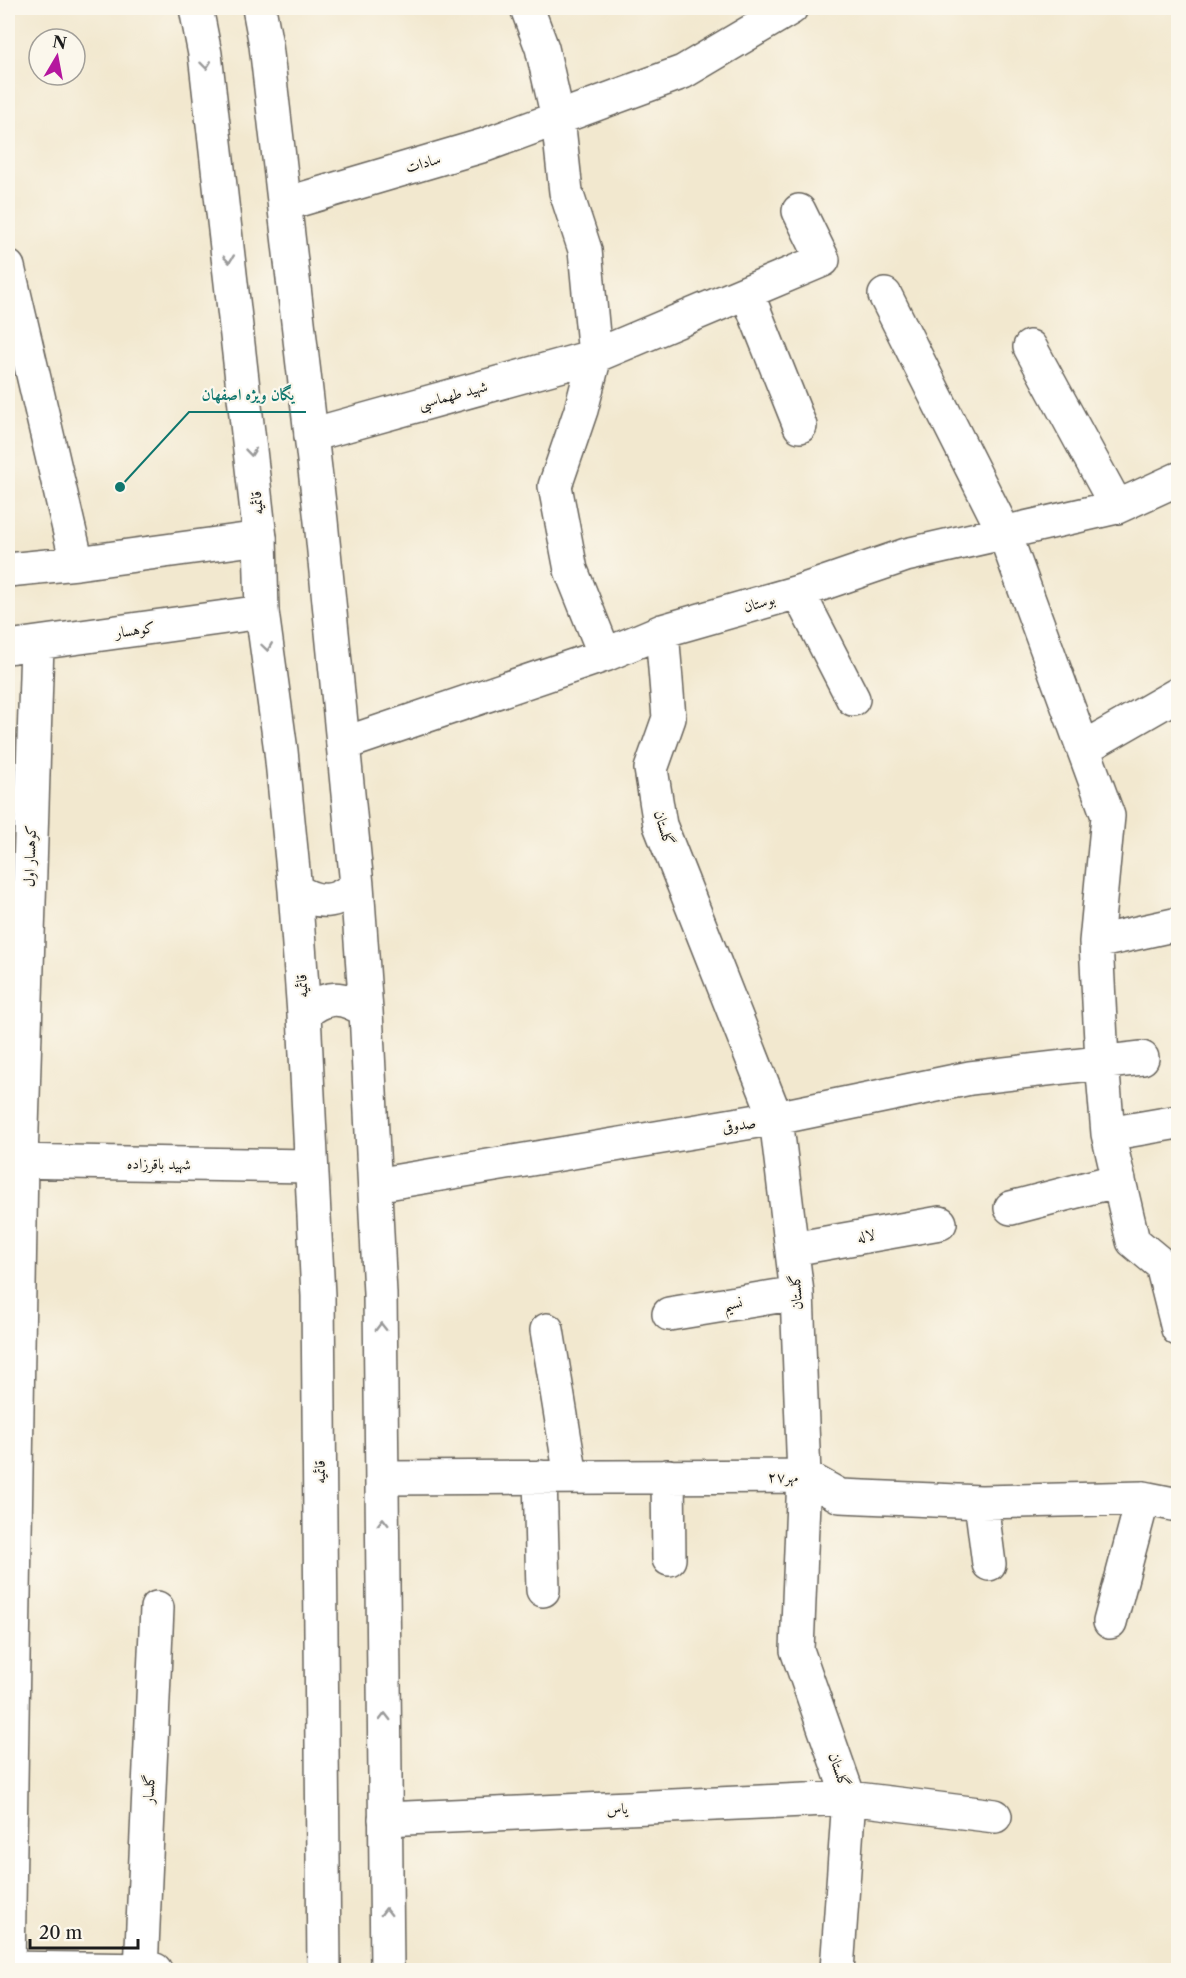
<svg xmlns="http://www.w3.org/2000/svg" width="1186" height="1978" viewBox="0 0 1186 1978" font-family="'Libre Caslon Text',Amiri,serif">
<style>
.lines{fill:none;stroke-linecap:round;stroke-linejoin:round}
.street-casing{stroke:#67635b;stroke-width:36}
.secondary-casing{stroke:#67635b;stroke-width:36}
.street{stroke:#fff;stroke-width:33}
.secondary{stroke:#fff;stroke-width:33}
.oneway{stroke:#999}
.labels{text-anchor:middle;stroke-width:4.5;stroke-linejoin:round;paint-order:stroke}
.street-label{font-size:15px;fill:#1c1c1c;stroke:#fbf7ec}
.leader{fill:none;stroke:#0f766e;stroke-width:2}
.callout-dot{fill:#0f766e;stroke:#fbf7ec;stroke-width:2}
.callout-label{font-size:16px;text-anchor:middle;font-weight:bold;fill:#0f766e;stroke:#fbf7ec;stroke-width:4.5;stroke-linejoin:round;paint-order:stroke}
</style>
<rect width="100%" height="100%" fill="#fbf7ec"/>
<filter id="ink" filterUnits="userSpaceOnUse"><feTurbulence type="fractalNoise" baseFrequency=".0167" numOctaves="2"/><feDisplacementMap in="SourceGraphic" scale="12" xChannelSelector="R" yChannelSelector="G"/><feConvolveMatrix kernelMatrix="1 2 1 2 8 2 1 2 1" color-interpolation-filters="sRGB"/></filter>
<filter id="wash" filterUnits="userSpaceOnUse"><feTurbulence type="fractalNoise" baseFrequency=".008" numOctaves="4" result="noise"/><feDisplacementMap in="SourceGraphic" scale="24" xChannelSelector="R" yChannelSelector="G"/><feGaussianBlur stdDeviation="1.35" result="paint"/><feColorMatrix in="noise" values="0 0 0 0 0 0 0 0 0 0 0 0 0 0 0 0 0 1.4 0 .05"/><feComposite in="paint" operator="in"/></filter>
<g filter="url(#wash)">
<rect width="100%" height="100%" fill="#f2e8cf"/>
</g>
<g filter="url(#ink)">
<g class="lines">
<defs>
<path id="street" d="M527,8l15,40 16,70 8,74 19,58 10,106 -14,54 -26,76 16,84 34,85
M285,204l200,-59 198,-73 108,-64
M8,267l69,296
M747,293l53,133
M885,295l119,237 104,284 -12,126 6,119 6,73 25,107 29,24 16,64
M1030,347l87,160
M311,435l284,-79 228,-96 -24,-49
M8,570l69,-7 183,-25
M798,592l55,107
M662,631l7,87 -18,51 9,56 116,293 21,175 7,183 -7,174 52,148 -12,172
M8,647l254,-35
M343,744l262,-89 57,-24 136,-39 108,-37 211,-48 61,-28
M1084,748l94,-54
M1096,942l82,-18
M1108,1134l70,-12
M8,1161l303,5
M375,1185l401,-67 194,-40 172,-20
M1011,1208l108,-28
M792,1249l148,-26
M669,1314l128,-21
M547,1330l24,147
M668,1476l1,83
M540,1477l3,113
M383,1478l421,-2 36,20 141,6 162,-4 35,7
M981,1502l8,62
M1110,1622l33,-124
M385,1819l464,-21 146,18
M8,1968l13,-807 16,-517
M8,1968l147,2
M141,1970l16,-362"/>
<path id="secondary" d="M196,8l9,46 55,484 2,74 19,139 14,139 9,124 14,282 6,674
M259,8l7,37 55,476 36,364 9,126 14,283 7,676
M295,890c24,15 41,14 62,-5
M304,1014c21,-19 38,-19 62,-3"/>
</defs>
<use href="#street" class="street-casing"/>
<use href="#secondary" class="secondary-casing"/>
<use href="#street" class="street"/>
<use href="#secondary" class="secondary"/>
</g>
<defs><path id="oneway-chevron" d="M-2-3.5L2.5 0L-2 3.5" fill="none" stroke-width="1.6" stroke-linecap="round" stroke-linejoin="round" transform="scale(1.5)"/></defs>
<g class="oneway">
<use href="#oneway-chevron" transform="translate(206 65) rotate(83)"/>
<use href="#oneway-chevron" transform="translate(229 259) rotate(84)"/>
<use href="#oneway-chevron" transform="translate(251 452) rotate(84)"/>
<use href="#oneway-chevron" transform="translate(267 647) rotate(82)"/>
<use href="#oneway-chevron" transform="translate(381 1327) rotate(-91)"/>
<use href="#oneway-chevron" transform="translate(383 1522) rotate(-91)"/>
<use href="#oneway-chevron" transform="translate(385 1717) rotate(-90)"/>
<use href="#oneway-chevron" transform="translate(386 1912) rotate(-91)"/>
</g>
</g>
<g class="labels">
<g class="street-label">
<text transform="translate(423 163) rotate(-16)" y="5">سادات</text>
<text transform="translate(453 395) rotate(-15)" y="5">شهید طهماسبی</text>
<text transform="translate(257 503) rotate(-96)" y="5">قائمیه</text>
<text transform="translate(759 603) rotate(-16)" y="5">بوستان</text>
<text transform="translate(135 630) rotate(-8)" y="5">کوهسار</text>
<text transform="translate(664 828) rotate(73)" y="5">گلستان</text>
<text transform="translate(30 856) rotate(-88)" y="5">کوهسار اول</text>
<text transform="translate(302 986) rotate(-94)" y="5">قائمیه</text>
<text transform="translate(739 1125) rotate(-9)" y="5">صدوقی</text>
<text transform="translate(159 1164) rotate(1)" y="5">شهید باقرزاده</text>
<text transform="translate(866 1236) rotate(-10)" y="5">لاله</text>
<text transform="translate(796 1292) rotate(-95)" y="5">گلستان</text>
<text transform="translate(733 1304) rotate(-10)" y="5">نسیم</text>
<text transform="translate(320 1472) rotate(-91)" y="5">قائمیه</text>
<text transform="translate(783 1477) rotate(1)" y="5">مهر۲۷</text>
<text transform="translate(839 1770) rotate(71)" y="5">گلستان</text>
<text transform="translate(149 1789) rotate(-87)" y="5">گلسار</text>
<text transform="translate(617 1809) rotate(-3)" y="5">یاس</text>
</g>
</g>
<path class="leader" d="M120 487L189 412H306"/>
<circle class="callout-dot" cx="120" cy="487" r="6"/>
<g class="callout-label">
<text x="248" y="400">یگان ویژه اصفهان</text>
</g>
<rect width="1186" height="1978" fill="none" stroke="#fbf7ec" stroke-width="30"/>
<g transform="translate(57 57) rotate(10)"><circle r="28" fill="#fbf7ec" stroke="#a29f99" stroke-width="1.5"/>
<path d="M0-4.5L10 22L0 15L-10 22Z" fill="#b5179e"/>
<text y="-9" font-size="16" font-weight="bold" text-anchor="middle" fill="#1c1c1c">N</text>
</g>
<path d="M30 1939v9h108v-9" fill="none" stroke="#1c1c1c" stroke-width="3"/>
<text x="39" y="1939" font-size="18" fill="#1c1c1c" stroke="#fbf7ec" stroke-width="4.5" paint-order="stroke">20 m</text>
</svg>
